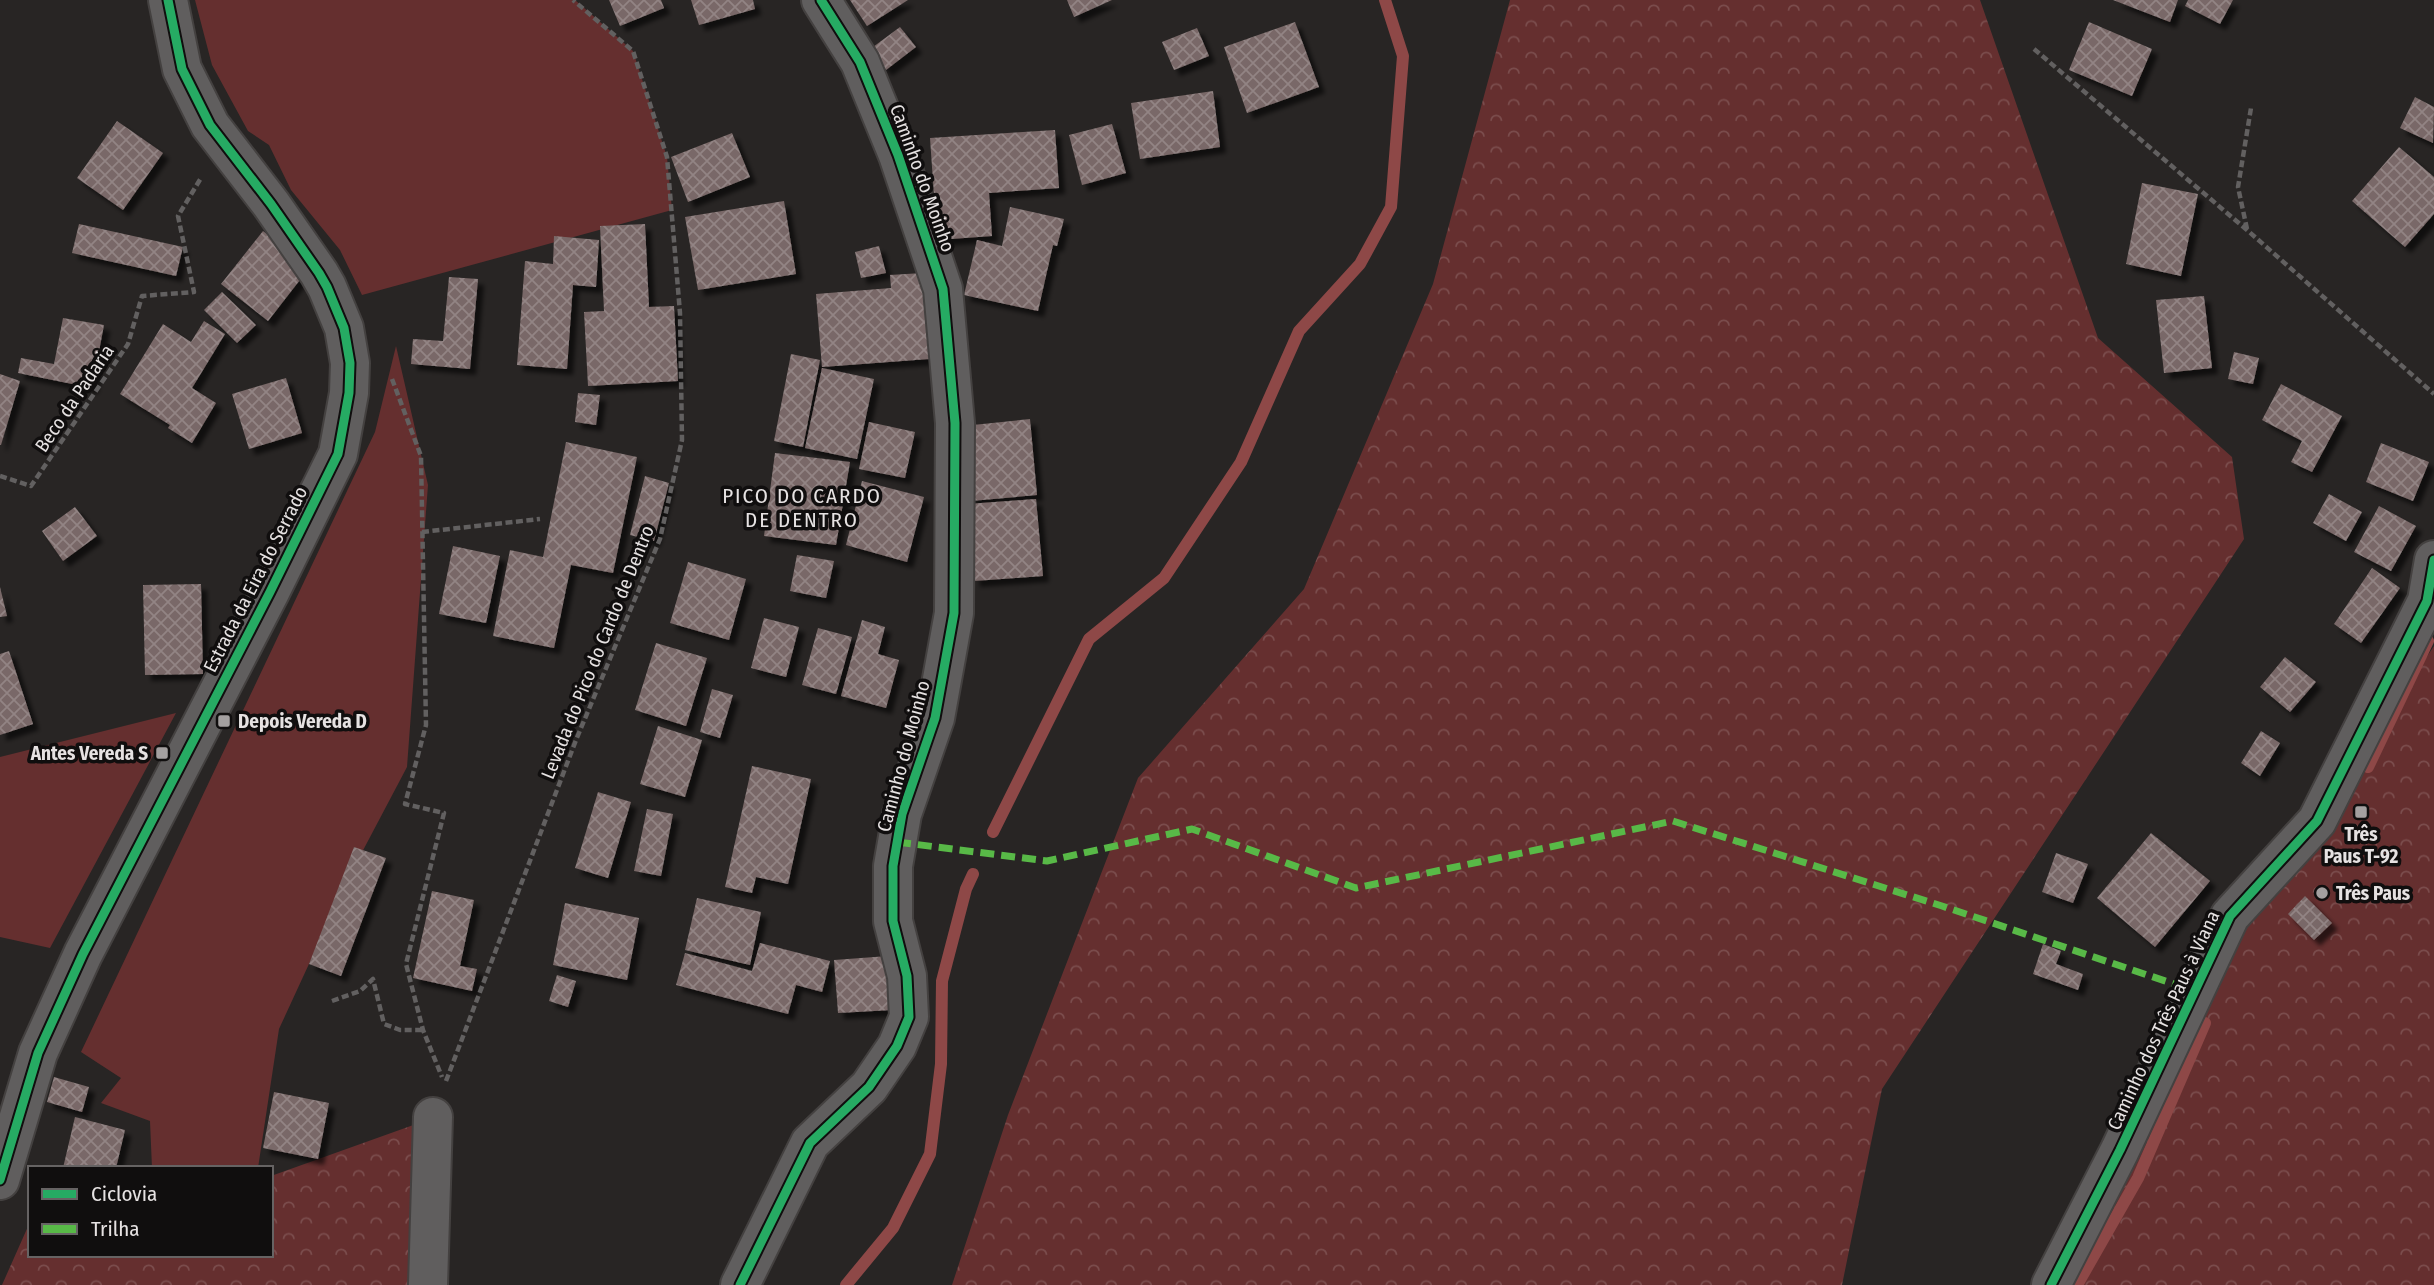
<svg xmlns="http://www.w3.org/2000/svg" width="2434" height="1285" viewBox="0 0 2434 1285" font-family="'Fira Sans Condensed',sans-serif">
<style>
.grass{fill:#652f2f}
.forest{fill:url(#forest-crowns)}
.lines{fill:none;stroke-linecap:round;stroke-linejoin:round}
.stream{stroke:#8e4847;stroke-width:12}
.building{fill:url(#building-cross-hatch);filter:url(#shadow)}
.street-casing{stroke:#444140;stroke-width:42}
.secondary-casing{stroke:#444140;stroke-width:42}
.path{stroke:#626060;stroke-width:4.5;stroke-dasharray:7 3.5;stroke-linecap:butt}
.street{stroke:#605e5e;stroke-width:38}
.secondary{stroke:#605e5e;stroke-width:38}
.quiet{stroke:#58b947;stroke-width:7;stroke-dasharray:14 7;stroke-linecap:butt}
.cycleway-casing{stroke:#100e0e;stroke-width:13}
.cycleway{stroke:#26ab63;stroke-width:9}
.poi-dot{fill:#a4a0a0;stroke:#100e0e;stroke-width:2.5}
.labels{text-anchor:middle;stroke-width:7;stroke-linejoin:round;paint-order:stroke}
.street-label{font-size:19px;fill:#e6e2e2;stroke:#100e0e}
.poi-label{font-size:19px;font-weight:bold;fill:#e6e2e2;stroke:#100e0e;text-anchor:start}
.neighbourhood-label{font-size:21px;letter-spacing:2px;fill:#e6e2e2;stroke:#100e0e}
</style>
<defs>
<pattern id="forest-crowns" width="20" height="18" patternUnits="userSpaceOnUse" patternTransform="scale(1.75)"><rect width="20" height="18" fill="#652f2f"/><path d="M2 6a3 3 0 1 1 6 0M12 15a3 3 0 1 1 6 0" fill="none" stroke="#7b4d4d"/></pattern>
<pattern id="building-cross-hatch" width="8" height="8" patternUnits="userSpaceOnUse" patternTransform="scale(1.75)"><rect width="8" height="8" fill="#796867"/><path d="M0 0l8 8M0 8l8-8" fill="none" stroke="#928484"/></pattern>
<filter id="shadow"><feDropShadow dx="6" dy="6" stdDeviation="2" flood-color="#0009"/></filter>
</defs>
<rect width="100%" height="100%" fill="#282524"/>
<path class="grass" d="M195,0h380l58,51 34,106 5,53 -310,85 -22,-45 -49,-60 -22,-45 -21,-14 -36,-66z
M396,346l32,139 -21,282 -57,108 -71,154 -21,139h-106l-2,-47 -49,-18 20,-25 -40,-26 294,-620z
M176,713l-126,235 -50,-11v-180z"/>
<path class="forest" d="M1510,0h470l118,338 134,119 12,82 -362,550 -40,196h-890l56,-170 130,-337 166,-189 129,-305z
M2434,646v639h-383l179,-369 87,-95z
M433,1118l-5,167h-426l28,-63v33h241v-79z"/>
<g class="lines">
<path class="stream" d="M2368,767l60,-126
M993,832l96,-193 75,-61 77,-116 58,-131 61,-67 31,-57 12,-151 -18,-56
M846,1285l47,-57 37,-74 11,-90 1,-83 24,-92 7,-15
M2077,1285l61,-107 67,-155"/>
</g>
<path class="building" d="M609,0h52l3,8 -44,18z
M691,0h62l2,9 -56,16z
M850,0h58l-41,26z
M1067,0h45l-38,17z
M2113,0h65l-8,22z
M2188,0h45l-13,24 -35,-18z
M1295,22l24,65 -72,26 -23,-66z
M2089,22l63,27 -20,47 -63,-26z
M900,27l16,20 -30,23 -17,-20z
M1197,28l12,28 -35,14 -12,-28z
M1213,91l7,56 -80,12 -9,-56z
M2415,97l19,10 -1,36 -33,-15z
M117,121l46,32 -40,57 -46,-32z
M1112,124l14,49 -44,12 -13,-50z
M1055,130l4,58 -70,5 3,43 -55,4 -7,-102z
M732,133l18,44 -62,25 -17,-45z
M2399,147l35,30v37l-29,33 -53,-46z
M2142,183l56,11 -17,82 -55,-12z
M784,201l12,73 -98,16 -13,-73z
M1010,207l54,12 -7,27 -4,-1 -15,66 -74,-16 13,-55 25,6z
M79,224l104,23 -7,29 -104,-23z
M645,224l4,83 25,-1 4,75 -90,5 -4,-74 20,-1 -4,-85z
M263,231l47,36 -42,54 -47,-37z
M554,236l45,4 -3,47 -23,-2 -6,84 -50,-4 8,-104 28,3z
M879,246l7,27 -25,5 -6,-26z
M922,273l7,86 -107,8 -6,-73 75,-6 -1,-13z
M449,277l29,2 -8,90 -59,-5 2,-25 30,2z
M222,292l34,33 -19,18 -33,-33z
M2204,296l8,72 -48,5 -8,-73z
M63,318l41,7 -12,63 -74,-15 3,-15 33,6z
M204,321l21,13 -33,54 24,15 -24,40 -24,-15 2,-3 -50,-31 43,-70 28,18z
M2234,352l25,6 -6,26 -25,-5z
M791,354l29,6 -17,87 -29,-6z
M822,368l52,11 -17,80 -52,-11z
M0,374l20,7 -19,64h-1z
M286,378l16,55 -53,16 -17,-55z
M2281,384l61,32 -30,56 -21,-10 11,-21 -40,-21z
M578,393l22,2 -4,30 -21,-3z
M1030,419l7,76 -66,6 -8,-75z
M869,422l46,10 -10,46 -46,-9z
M566,442l71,15 -24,116 -42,-8 -17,83 -61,-12 17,-86 33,7z
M2381,443l48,19 -16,39 -47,-19z
M775,453l75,9 -14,83 -72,-9z
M645,476l24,7 -15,58 -24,-6z
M862,481l62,16 -17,65 -61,-17z
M2329,494l33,18 -16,29 -33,-18z
M1036,499l7,77 -69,5 -6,-77z
M2379,506l37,20 -25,45 -37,-19z
M75,507l22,29 -34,25 -21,-30z
M453,546l47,10 -14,67 -47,-9z
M797,555l37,6 -8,37 -36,-7z
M688,562l58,17 -17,61 -59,-17z
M2372,568l28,20 -39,55 -27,-19z
M201,584l2,90 -58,1 -2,-90z
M0,587l7,29 -7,1z
M764,618l35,9 -13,50 -35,-9z
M862,620l23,7 -7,27 21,6 -13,48 -45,-12z
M818,628l34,9 -16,57 -34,-9z
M656,643l51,15 -21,68 -51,-16z
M9,651l24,73 -33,11v-81z
M2285,657l31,25 -26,30 -30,-25z
M712,689l21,6 -13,43 -20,-6z
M658,726l44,14 -17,57 -45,-13z
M2261,731l19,12 -20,33 -19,-13z
M752,766l59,13 -23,105 -32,-7 -4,16 -27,-6z
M598,792l33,10 -23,76 -33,-10z
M647,809l26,5 -12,62 -27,-5z
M2151,833l59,48 -55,66 -58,-49z
M354,847l32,11 -45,118 -32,-12z
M2056,853l32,11 -15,39 -31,-11z
M432,891l42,9 -14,66 17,3 -5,22 -59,-13z
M2305,896l27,27 -18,17 -26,-26z
M697,898l64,14 -11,53 -65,-15z
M565,903l74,15 -12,62 -74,-15z
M760,943l70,18 -8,31 -26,-7 -8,29 -112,-29 9,-32 67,18z
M2043,944l18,7 -5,13 27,10 -5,16 -45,-16z
M888,956l4,54 -54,3 -4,-53z
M557,975l19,6 -8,26 -19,-6z
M54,1077l35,10 -7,25 -35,-10z
M274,1092l55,11 -11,56 -55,-11z
M75,1117l50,13 -9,38h-53z"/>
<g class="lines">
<defs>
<path id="street" d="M428,1285l5,-168
M740,1285l70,-142 59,-56 28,-41 12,-29 -2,-41 -14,-55v-55l9,-52 33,-96 19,-105 1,-190 -12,-134 -45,-134 -38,-93 -39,-62
M2051,1285l69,-135 110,-234 87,-95 110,-220 7,-41"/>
<path id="secondary" d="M0,1180l38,-127 45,-99 187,-362 68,-138 11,-61 1,-30 -6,-35 -17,-41 -8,-14 -48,-69 -61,-79 -28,-56 -14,-69"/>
</defs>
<use href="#street" class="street-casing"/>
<use href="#secondary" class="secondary-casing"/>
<path class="path" d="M2034,49l213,181 187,164
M2247,229l-9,-42 13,-79
M392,379l29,77 5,269 -21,79 39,9 -38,151 17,66 19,47
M0,476l31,10 97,-142 14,-48 52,-4 -16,-76 23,-38
M422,532l118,-13
M332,1001l28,-10 13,-12 11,45 16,6h23
M446,1081l130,-341 84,-201 22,-99 -2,-127 -13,-156 -34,-106 -60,-51"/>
<use href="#street" class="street"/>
<use href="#secondary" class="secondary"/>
<path class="quiet" d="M897,842l150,19 145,-32 164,59 317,-67 269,85 253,85"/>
<defs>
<path id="cycleway" d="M0,1180l38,-127 45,-99 187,-362 68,-138 11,-61 1,-30 -6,-35 -17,-41 -8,-14 -48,-69 -61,-79 -28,-56 -14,-69
M740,1285l70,-142 59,-56 28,-41 12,-29 -2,-41 -14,-55v-55l9,-52 33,-96 19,-105 1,-190 -12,-134 -45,-134 -38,-93 -39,-62
M2051,1285l69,-135 110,-234 87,-95 110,-220 7,-41"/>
</defs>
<use href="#cycleway" class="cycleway-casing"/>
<use href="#cycleway" class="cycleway"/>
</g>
<g class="poi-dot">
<rect x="217" y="714" width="14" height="14" rx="3.5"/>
<rect x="155" y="746" width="14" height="14" rx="3.5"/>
<rect x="2354" y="805" width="14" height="14" rx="3.5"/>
<circle cx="2322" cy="893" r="7"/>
</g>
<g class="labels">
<g class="street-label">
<text transform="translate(923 178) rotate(70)" y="7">Caminho do Moinho</text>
<text transform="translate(74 398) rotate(-56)" y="7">Beco da Padaria</text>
<text transform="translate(255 579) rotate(-63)" y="7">Estrada da Eira do Serrado</text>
<text transform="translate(597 652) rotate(-68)" y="7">Levada do Pico do Cardo de Dentro</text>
<text transform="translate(903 756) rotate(-75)" y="7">Caminho do Moinho</text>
<text transform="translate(2163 1020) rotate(-65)" y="7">Caminho dos Três Paus à Viana</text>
</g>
<g class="poi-label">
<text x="238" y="728">Depois Vereda D</text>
<text x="148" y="760" text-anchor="end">Antes Vereda S</text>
<text x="2361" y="841" text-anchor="middle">Três<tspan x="2361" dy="22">Paus T-92</tspan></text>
<text x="2336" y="900">Três Paus</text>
</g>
<g class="neighbourhood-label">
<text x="802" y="503">PICO DO CARDO<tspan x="802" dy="24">DE DENTRO</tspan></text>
</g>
</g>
<rect x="28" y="1166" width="245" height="91" fill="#100e0e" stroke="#666363" stroke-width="2"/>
<rect x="42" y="1189" width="35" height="10" fill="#26ab63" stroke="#666363" stroke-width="2"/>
<text x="91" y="1201" font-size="21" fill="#e6e2e2">Ciclovia</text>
<rect x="42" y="1224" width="35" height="10" fill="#58b947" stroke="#666363" stroke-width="2"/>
<text x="91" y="1236" font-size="21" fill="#e6e2e2">Trilha</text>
</svg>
